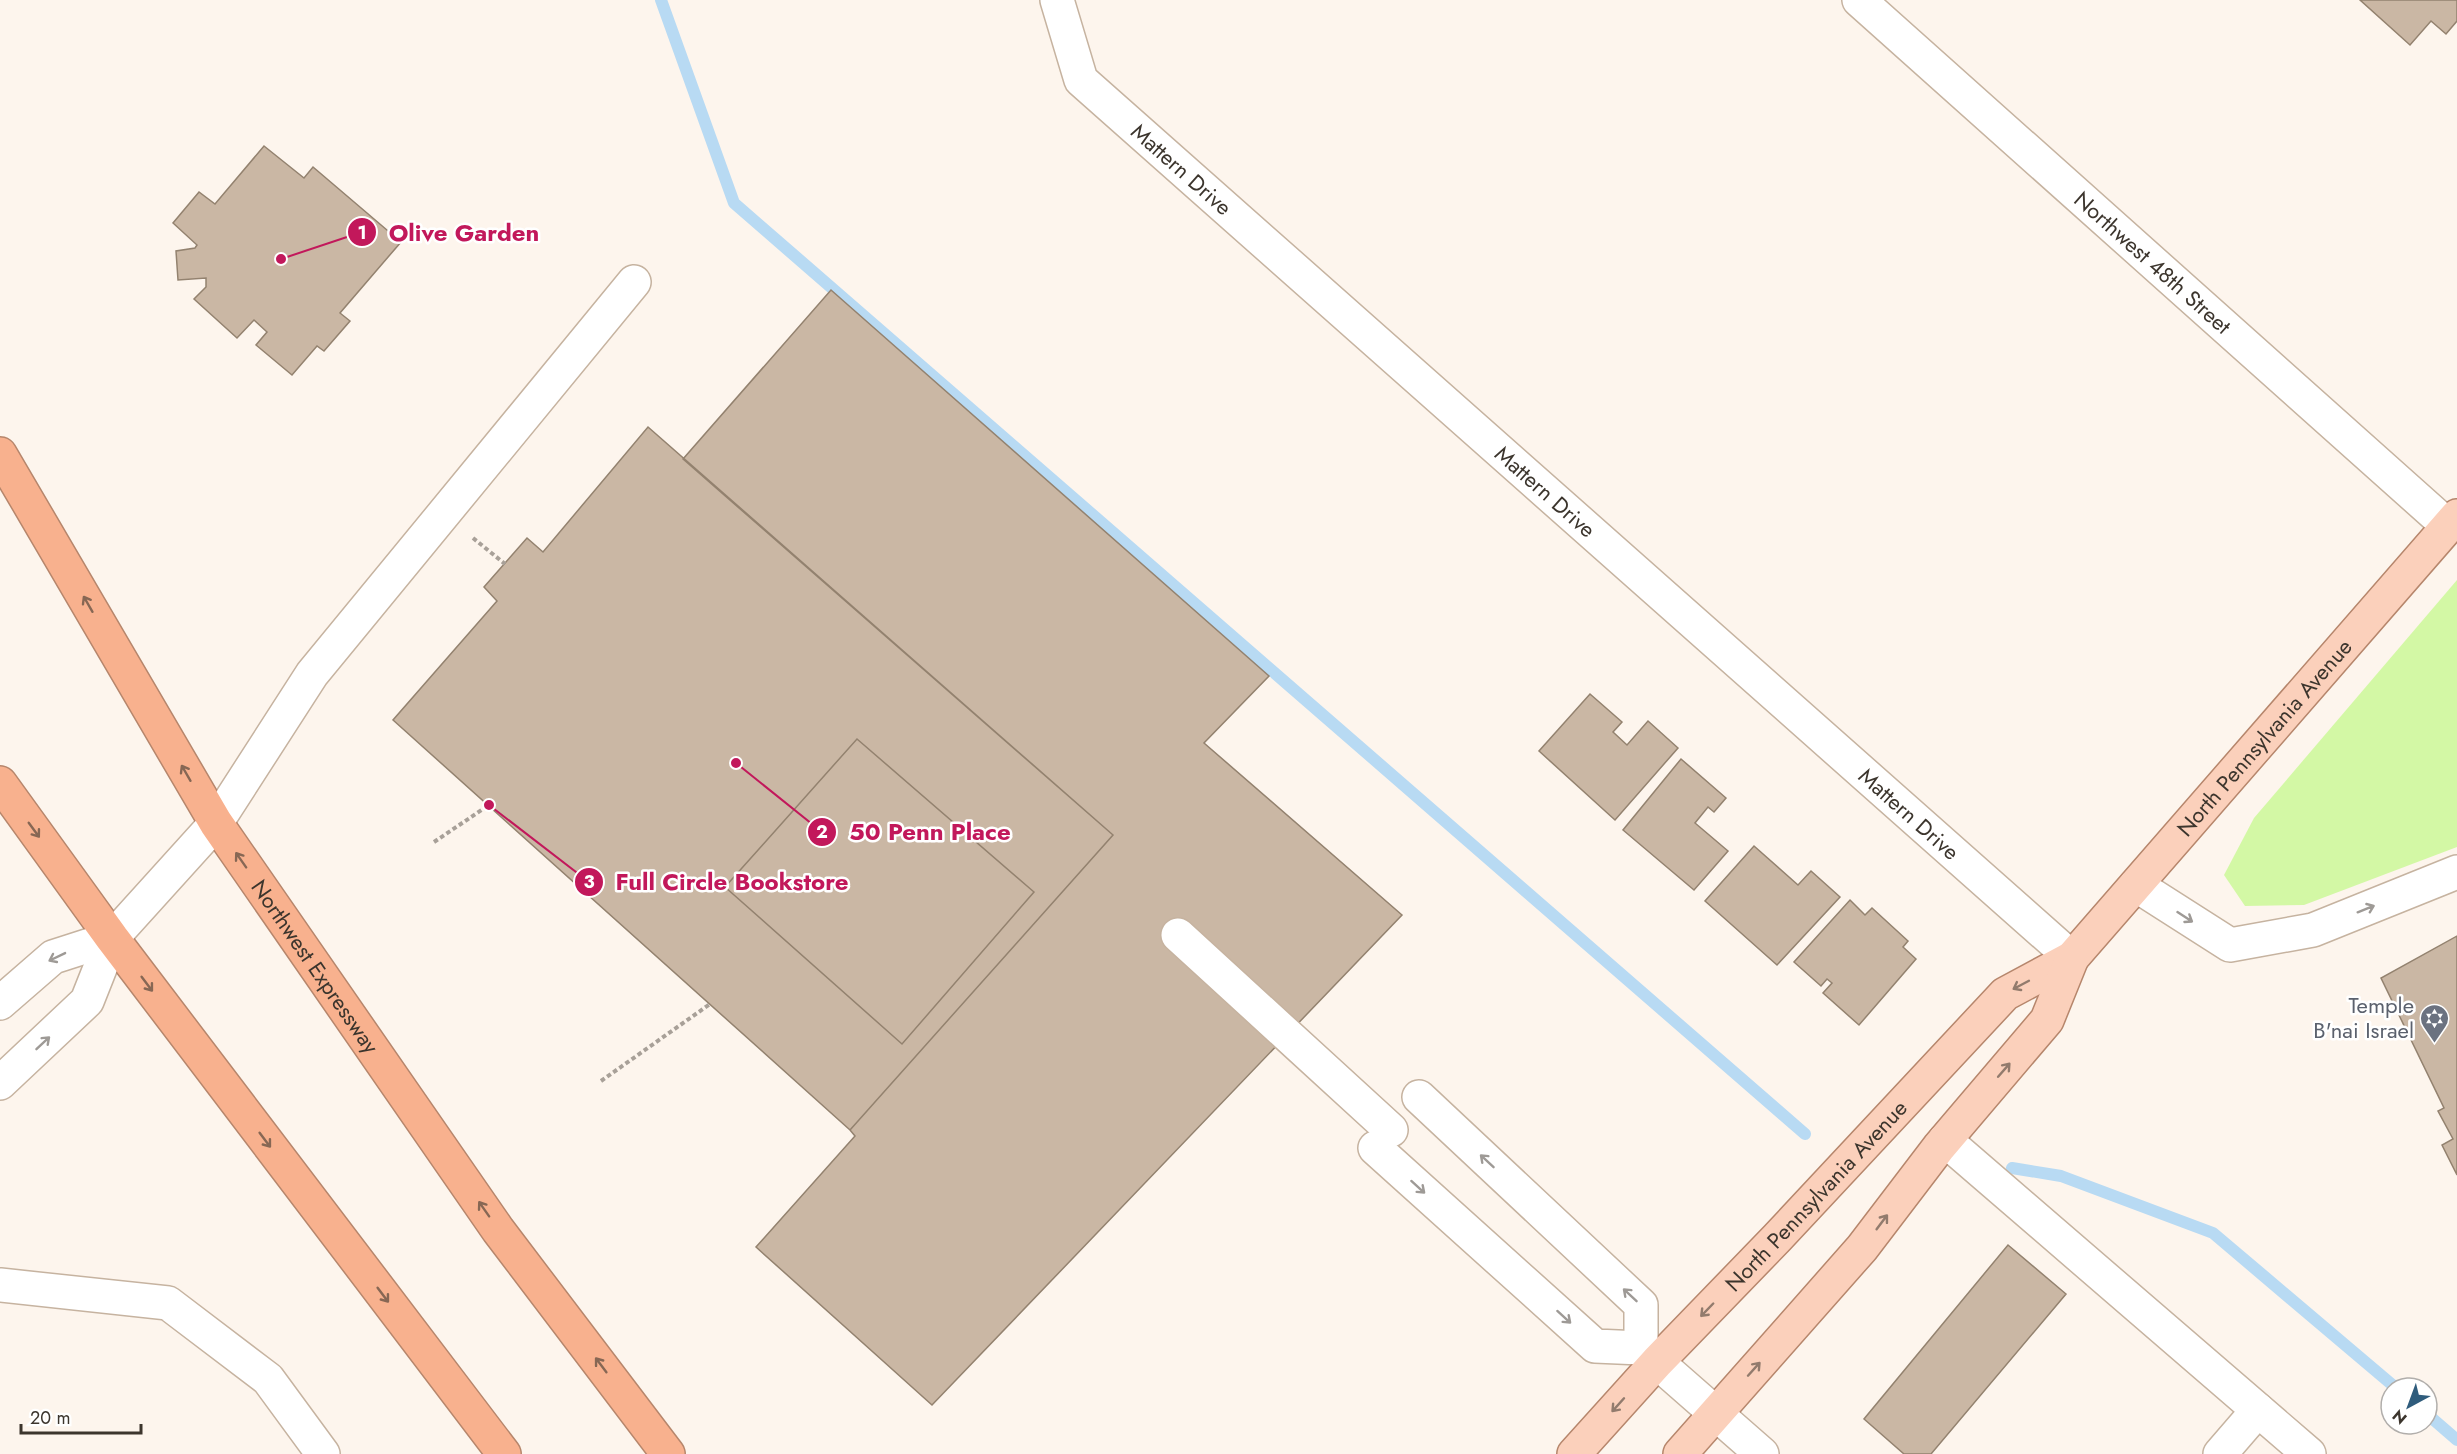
<svg xmlns="http://www.w3.org/2000/svg" width="2457" height="1454" viewBox="0 0 2457 1454" font-family="Jost,sans-serif">
<style>
.green{fill:#d3f8a5}
.lines{fill:none;stroke-linecap:round;stroke-linejoin:round}
.stream{stroke:#b8daf3;stroke-width:12}
.building{fill:#cab7a4;stroke:#93826f;stroke-width:1.5}
.minor-casing{stroke:#c6b3a0;stroke-width:36}
.major-casing{stroke:#b6866c;stroke-width:36}
.highway-casing{stroke:#b6866c;stroke-width:36}
.path{stroke:#a8a098;stroke-width:4;stroke-dasharray:4.5 3;stroke-linecap:butt}
.minor{stroke:#fff;stroke-width:33}
.major{stroke:#fbd0bb;stroke-width:33}
.highway{stroke:#f8b18e;stroke-width:33}
.oneway{stroke:#876754}
.oneway2{stroke:#9e9a96}
.oneway3{stroke:#927b6d}
.labels{text-anchor:middle;stroke-width:5;stroke-linejoin:round;paint-order:stroke}
.street-label{font-size:22px;fill:#3c352d;stroke:#fff}
.worship-label{font-size:22px;fill:#5b616d;stroke:#fff;text-anchor:end}
.leader{fill:none;stroke:#c2185b;stroke-width:2}
.callout-dot{fill:#c2185b;stroke:#fff;stroke-width:2}
.mark-label{font-size:18px;text-anchor:middle;font-weight:bold;fill:#fff}
.callout-label{font-size:24px;text-anchor:middle;font-weight:bold;fill:#c2185b;stroke:#fff;stroke-width:5;stroke-linejoin:round;paint-order:stroke}
</style>
<rect width="100%" height="100%" fill="#fdf5ed"/>
<path class="green" d="M2457,580v267l-153,58 -59,1 -21,-31 30,-57z"/>
<g class="lines">
<path class="stream" d="M661,0l73,203 1071,931
M2012,1168l49,8 152,57 183,155
M2427,1414l30,26"/>
</g>
<path class="building" d="M2360,0h97v21l-11,13 -15,-13 -21,24z
M264,146l40,32 9,-11 88,75 -61,71 10,8 -26,30 -7,-5 -25,29 -36,-30 11,-13 -13,-12 -17,18 -43,-39 12,-12v-9l-28,2 -2,-29 19,-3 2,-3 -24,-22 26,-31 16,12z
M831,290l438,386 -65,67 198,172 -470,490 -176,-158 99,-111 -5,-6 263,-295 -430,-376z
M648,427l465,408 -263,295 -457,-410 104,-119 -13,-14 43,-49 16,14z
M1590,694l32,28 -9,10 14,13 21,-24 30,27 -63,72 -76,-69z
M857,739l177,153 -132,152 -177,-157z
M1681,759l45,39 -12,14 -6,-5 -13,16 33,28 -34,39 -71,-60z
M1754,846l44,39 13,-14 29,26 -63,68 -72,-64z
M1850,900l15,15 7,-7 36,33 -5,6 13,12 -57,66 -36,-32 9,-10 -5,-4 -6,7 -27,-24z
M2457,936v239l-15,-30 11,-6 -15,-28 6,-3 -63,-130z
M2008,1245l58,49 -135,160h-27l-40,-35z"/>
<g class="lines">
<defs>
<g id="minor">
<path id="s1" d="M1057,0l24,80 991,878"/>
<path id="s2" d="M1859,0l589,526"/>
<path d="M2136,885l94,60 83,-15 144,-58"/>
<path d="M1178,935l213,195"/>
<path d="M0,1003l53,-46 59,-19"/>
<path d="M0,1083l87,-82 25,-63 104,-115 96,-149 322,-392"/>
<path d="M1419,1097l222,208v43"/>
<path d="M1945,1140l364,314"/>
<path d="M1375,1148l220,198 46,2 121,106"/>
<path d="M0,1285l168,18 100,76 55,75"/>
<path d="M2220,1454l38,-44"/>
</g>
<g id="major">
<path id="s3" d="M1574,1454l83,-92 120,-124 228,-244 67,-36"/>
<path id="s4" d="M1680,1454l182,-206 77,-101 108,-127 25,-62 385,-442"/>
</g>
<g id="highway">
<path id="s5" d="M0,454l216,369 282,407 170,224"/>
<path d="M0,783l112,155 392,516"/>
</g>
</defs>
<use href="#minor" class="minor-casing"/>
<use href="#major" class="major-casing"/>
<use href="#highway" class="highway-casing"/>
<path class="path" d="M473,538l32,26
M434,842l55,-37
M601,1081l109,-77"/>
<use href="#minor" class="minor"/>
<use href="#major" class="major"/>
<use href="#highway" class="highway"/>
</g>
<defs><path id="oneway-shaft" d="M-6 0H5M1.5-3L5.5 0L1.5 3" fill="none" stroke-width="1.6" stroke-linecap="round" stroke-linejoin="round" transform="scale(1.5)"/></defs>
<g class="oneway">
<use href="#oneway-shaft" transform="translate(88 604) rotate(-120)"/>
<use href="#oneway-shaft" transform="translate(186 773) rotate(-120)"/>
<use href="#oneway-shaft" transform="translate(34 830) rotate(54)"/>
<use href="#oneway-shaft" transform="translate(241 860) rotate(-125)"/>
<use href="#oneway-shaft" transform="translate(147 984) rotate(53)"/>
<use href="#oneway-shaft" transform="translate(265 1140) rotate(53)"/>
<use href="#oneway-shaft" transform="translate(484 1209) rotate(-125)"/>
<use href="#oneway-shaft" transform="translate(383 1295) rotate(53)"/>
<use href="#oneway-shaft" transform="translate(601 1365) rotate(-127)"/>
</g>
<g class="oneway2">
<use href="#oneway-shaft" transform="translate(2366 909) rotate(-22)"/>
<use href="#oneway-shaft" transform="translate(2185 917) rotate(33)"/>
<use href="#oneway-shaft" transform="translate(57 957) rotate(154)"/>
<use href="#oneway-shaft" transform="translate(43 1043) rotate(-43)"/>
<use href="#oneway-shaft" transform="translate(1487 1161) rotate(-137)"/>
<use href="#oneway-shaft" transform="translate(1418 1187) rotate(42)"/>
<use href="#oneway-shaft" transform="translate(1630 1295) rotate(-137)"/>
<use href="#oneway-shaft" transform="translate(1564 1317) rotate(42)"/>
</g>
<g class="oneway3">
<use href="#oneway-shaft" transform="translate(2021 985) rotate(152)"/>
<use href="#oneway-shaft" transform="translate(2004 1070) rotate(-49)"/>
<use href="#oneway-shaft" transform="translate(1882 1222) rotate(-53)"/>
<use href="#oneway-shaft" transform="translate(1707 1310) rotate(134)"/>
<use href="#oneway-shaft" transform="translate(1754 1369) rotate(-48)"/>
<use href="#oneway-shaft" transform="translate(1618 1405) rotate(132)"/>
</g>
<defs>
<symbol id="synagogue-pin" viewBox="-11 -11 22 30"><path d="M0 17L-7.5 6A9.5 9.5 0 1 1 7.5 6Z" fill="#6b7280" stroke="#fff"/><path d="M0-6.5L5.6 3.2H-5.6ZM0 6.5L5.6-3.2H-5.6Z" fill="#fff"/></symbol>
</defs>
<g fill-rule="evenodd">
<use href="#synagogue-pin" x="2418" y="1002" width="33" height="45"/>
</g>
<g class="labels">
<g class="street-label">
<text dy="8" stroke="none"><textPath href="#s1" startOffset="218">Mattern Drive</textPath></text>
<text dy="8" stroke="none"><textPath href="#s2" startOffset="394">Northwest 48th Street</textPath></text>
<text dy="8" stroke="none"><textPath href="#s1" startOffset="704">Mattern Drive</textPath></text>
<text dy="8" stroke="none"><textPath href="#s4" startOffset="928">North Pennsylvania Avenue</textPath></text>
<text dy="8" stroke="none"><textPath href="#s1" startOffset="1190">Mattern Drive</textPath></text>
<text dy="8" stroke="none"><textPath href="#s5" startOffset="602">Northwest Expressway</textPath></text>
<text dy="8" stroke="none"><textPath href="#s3" startOffset="354">North Pennsylvania Avenue</textPath></text>
</g>
<g class="worship-label">
<text x="2414" y="1013">Temple<tspan x="2414" dy="25">B'nai Israel</tspan></text>
</g>
</g>
<path class="leader" d="M281 259L362 232M736 763L822 832M489 805L589 882"/>
<g class="callout-dot">
<circle cx="281" cy="259" r="6"/>
<circle cx="736" cy="763" r="6"/>
<circle cx="489" cy="805" r="6"/>
<circle cx="362" cy="232" r="15"/>
<circle cx="822" cy="832" r="15"/>
<circle cx="589" cy="882" r="15"/>
</g>
<g class="mark-label">
<text x="362" y="239">1</text>
<text x="822" y="838">2</text>
<text x="589" y="888">3</text>
</g>
<g class="callout-label">
<text x="464" y="241">Olive Garden</text>
<text x="930" y="840">50 Penn Place</text>
<text x="732" y="890">Full Circle Bookstore</text>
</g>
<g transform="translate(2409 1406) rotate(221)"><circle r="28" fill="#ffffff" stroke="#b1aeab" stroke-width="1.5"/>
<path d="M0-4.5L10 22L0 15L-10 22Z" fill="#2f5c7c"/>
<text y="-9" font-size="16" font-weight="bold" text-anchor="middle" fill="#3c352d">N</text>
</g>
<path d="M21 1424v9h120v-9" fill="none" stroke="#3c352d" stroke-width="3"/>
<text x="30" y="1424" font-size="18" fill="#3c352d" stroke="#ffffff" stroke-width="4.5" paint-order="stroke">20 m</text>
</svg>
